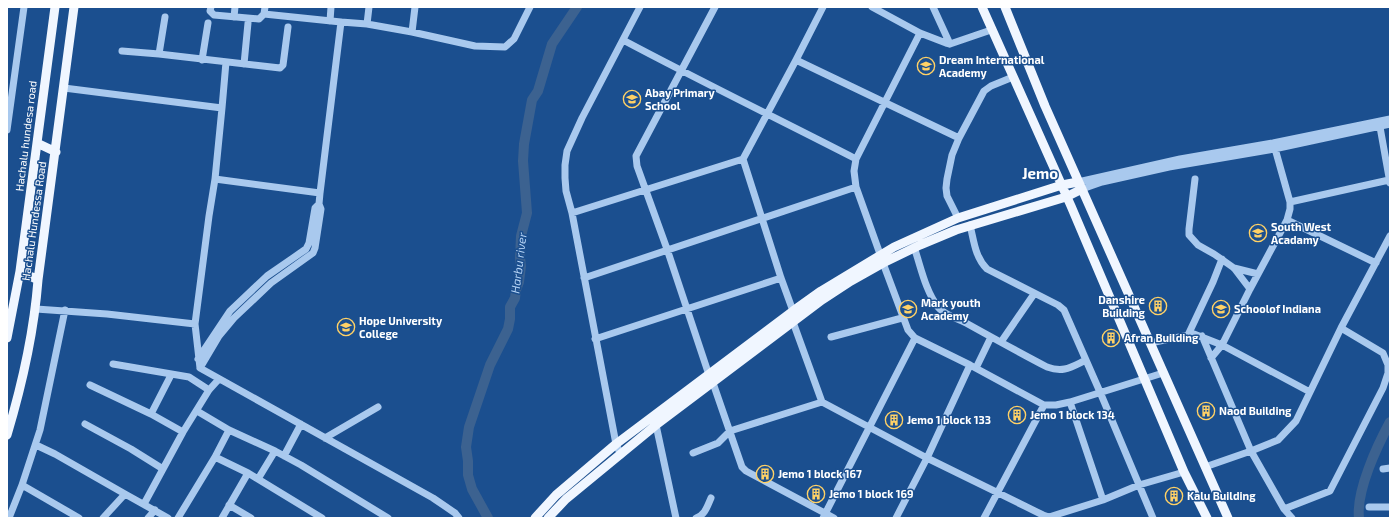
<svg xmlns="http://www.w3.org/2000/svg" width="1397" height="525" viewBox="0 0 1397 525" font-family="'Exo 2',sans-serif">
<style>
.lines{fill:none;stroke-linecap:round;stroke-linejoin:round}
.river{stroke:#3c6290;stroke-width:10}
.minor{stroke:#a9c9ee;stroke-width:7}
.major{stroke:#f0f6ff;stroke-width:9}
.labels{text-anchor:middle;stroke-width:3;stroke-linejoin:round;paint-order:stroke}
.poi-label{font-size:11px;font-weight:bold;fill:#fff;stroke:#1b4f8f;text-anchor:start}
.street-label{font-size:11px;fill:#fff;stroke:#1b4f8f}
.water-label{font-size:12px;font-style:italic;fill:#b5d3f5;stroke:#1b4f8f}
.district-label{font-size:15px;font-weight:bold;fill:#fff;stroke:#1b4f8f}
</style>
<rect width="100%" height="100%" fill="#1b4f8f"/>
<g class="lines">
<path class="river" d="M488,518l-16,-29 -4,-14v-14l-2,-14 3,-20 21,-62 18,-36 2,-10v-12l5,-9 1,-8 3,-8 2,-16 -1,-8 1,-22 6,-23 -4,-52 1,-17 8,-44 6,-9 14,-47 25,-37
M1359,518c-3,-27 18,-72 31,-96"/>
<path class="minor" d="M211,7l-1,4 4,4 45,4 5,-5 1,-7
M872,7l48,26 26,10 4,1 41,-14
M933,7l17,37
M234,17l1,-10
M330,21l1,-14
M341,22l26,2 45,8 63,14 30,1 9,-8 16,-32
M367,24l2,-17
M412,32l3,-25
M623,40c77,41 155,79 233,119
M122,51l37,3 121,14 3,-3 5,-38
M159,54l6,-37
M202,60l6,-37
M796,60l163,78
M244,64l4,-41
M64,88l158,20 -7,71 -6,37 -14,108 5,44 233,130 22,15 4,5
M222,108l4,-46
M1380,127l10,56
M7,130l17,-123
M215,179l105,14
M1195,179l-6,50v6l9,10 16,9 20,14 16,21
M1078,182l102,-23 93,-16 117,-24
M1082,189l20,-7 67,-15 105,-18 116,-25
M1290,202l99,-22
M572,213l171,-54
M958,218l-11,-22 -1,-8 1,-9 5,-24 7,-17 25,-47 7,-5 22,-9
M1287,220l89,43
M970,225c4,16 5,32 17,44l71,36 6,5 36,82 53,126
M914,247c7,20 11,43 24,60 7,9 19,11 28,16 27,15 54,30 81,44 17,6 24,0 39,-7
M880,254l-24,-67 -2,-16 2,-12 64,-126
M883,263l25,67 7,8 55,27 74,40h12l14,-3 93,-29
M1234,268l24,6
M584,278l272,-91
M36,309l71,5 88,10
M793,311l-12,-33 -38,-119 53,-99 27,-53
M793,322l29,80 105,56 116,57 6,2 54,-17 36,-15 45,-13
M1188,335l25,-53 9,-23
M1202,336l49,115 33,58 8,9
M831,337l71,-19
M595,339l186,-61
M1001,342l33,-48
M1150,343l44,-9 28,11 88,47
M1211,358l11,-13 28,-56 37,-69 3,-11v-7l-16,-57
M198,359l32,-48 37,-35 39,-27 3,-6 6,-35 4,-4
M113,364l76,13 20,13
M200,368l19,-32 15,-18 37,-35 42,-30 2,-5 6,-39 -2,-5 1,-11 21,-171 -77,-8
M976,368l15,-31
M709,375l-42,-126 -30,-83 -1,-10 79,-149
M713,383l29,84 4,4 88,47
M90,385l61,29 32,18
M1070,402l33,98
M197,411l32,19 46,21 26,14 87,53
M151,414l20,-39
M85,424l46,25 32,20
M656,425l20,93
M325,438l53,-31
M36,445l19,9 70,40
M693,453l25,-10 12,-12 92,-29
M621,455l-5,-11 -44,-231 -6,-22 -1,-13v-13l2,-14 15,-33 58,-111
M284,456l17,-32
M215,457l14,-27
M1205,467l46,-16 27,-11 18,-19 45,-93 49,-92
M1383,469l7,-1
M258,479l17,-28
M22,485l57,33
M144,504l39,-72 26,-42 10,-11
M229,505l22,13
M1369,507h21
M1284,509l46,-18 53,-103 5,-15v-8l-5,-12 -42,-25
M9,518l13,-33 18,-55 25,-120
M103,518l22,-24 43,24
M148,518l7,-8
M178,518l37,-61 33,16
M222,518l26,-45 74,45
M696,518c9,-3 11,-11 15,-20
M823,518l92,-180
M896,518l31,-60 43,-93
M984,518l60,-113"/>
<path class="major" d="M982,7l89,199 113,266 23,46
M1005,7l40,99 183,412
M37,143l19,9
M20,271l18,9
M7,338l13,-67 35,-264
M7,435c15,-50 27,-103 31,-155l36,-273
M535,518l21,-23 60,-51 177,-133 28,-20 73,-44 64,-29 104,-33 16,-3
M548,518l18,-19 90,-74 166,-125 29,-19 32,-18 37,-18 36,-15 110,-33 16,-8"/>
</g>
<defs>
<symbol id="school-ring" viewBox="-11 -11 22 22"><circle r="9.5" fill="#1b4f8f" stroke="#ffd166" stroke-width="1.5"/><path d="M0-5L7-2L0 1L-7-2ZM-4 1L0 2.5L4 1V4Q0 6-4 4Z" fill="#ffd166"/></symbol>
<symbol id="building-ring" viewBox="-11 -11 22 22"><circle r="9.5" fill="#1b4f8f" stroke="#ffd166" stroke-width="1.5"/><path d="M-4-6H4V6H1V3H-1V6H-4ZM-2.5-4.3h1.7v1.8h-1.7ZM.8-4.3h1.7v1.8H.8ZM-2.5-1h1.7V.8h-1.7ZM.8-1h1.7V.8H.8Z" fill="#ffd166"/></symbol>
</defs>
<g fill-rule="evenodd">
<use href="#school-ring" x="916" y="56" width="20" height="20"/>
<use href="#school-ring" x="622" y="89" width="20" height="20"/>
<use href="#school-ring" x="1248" y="223" width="20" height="20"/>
<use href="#building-ring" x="1148" y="296" width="20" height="20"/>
<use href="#school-ring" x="898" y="299" width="20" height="20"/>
<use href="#school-ring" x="1211" y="299" width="20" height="20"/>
<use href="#school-ring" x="336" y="317" width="20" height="20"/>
<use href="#building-ring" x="1101" y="328" width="20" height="20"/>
<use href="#building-ring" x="1196" y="401" width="20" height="20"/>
<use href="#building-ring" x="1007" y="405" width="20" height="20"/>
<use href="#building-ring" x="884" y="410" width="20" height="20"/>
<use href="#building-ring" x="755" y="464" width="20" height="20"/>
<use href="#building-ring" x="806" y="484" width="20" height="20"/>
<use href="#building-ring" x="1164" y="486" width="20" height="20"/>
</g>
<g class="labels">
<g class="poi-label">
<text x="939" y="64">Dream International<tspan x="939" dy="13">Academy</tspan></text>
<text x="645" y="97">Abay Primary<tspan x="645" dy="13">School</tspan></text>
<text x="1271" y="231">South West<tspan x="1271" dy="13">Acadamy</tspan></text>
<text x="1145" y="304" text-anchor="end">Danshire<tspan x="1145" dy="13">Building</tspan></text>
<text x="921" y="307">Mark youth<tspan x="921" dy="13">Academy</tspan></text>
<text x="1234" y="313">Schoolof Indiana</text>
<text x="359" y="325">Hope University<tspan x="359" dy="13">College</tspan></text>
<text x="1124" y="342">Afran Building</text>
<text x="1219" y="415">Naod Building</text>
<text x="1030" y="419">Jemo 1 block 134</text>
<text x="907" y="424">Jemo 1 block 133</text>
<text x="778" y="478">Jemo 1 block 167</text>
<text x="829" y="498">Jemo 1 block 169</text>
<text x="1187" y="500">Kalu Building</text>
</g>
<g class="street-label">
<text transform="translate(26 136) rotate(-83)" y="4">Hachalu hundesa road</text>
<text transform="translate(34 221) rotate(-82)" y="4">Hachalu Hundessa Road</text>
</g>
<g class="water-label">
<text transform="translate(519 263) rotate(-83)" y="4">Harbu river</text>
</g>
<g class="district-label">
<text x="1040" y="179">Jemo</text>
</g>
</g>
<rect width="1397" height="525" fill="none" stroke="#ffffff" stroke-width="16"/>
</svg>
